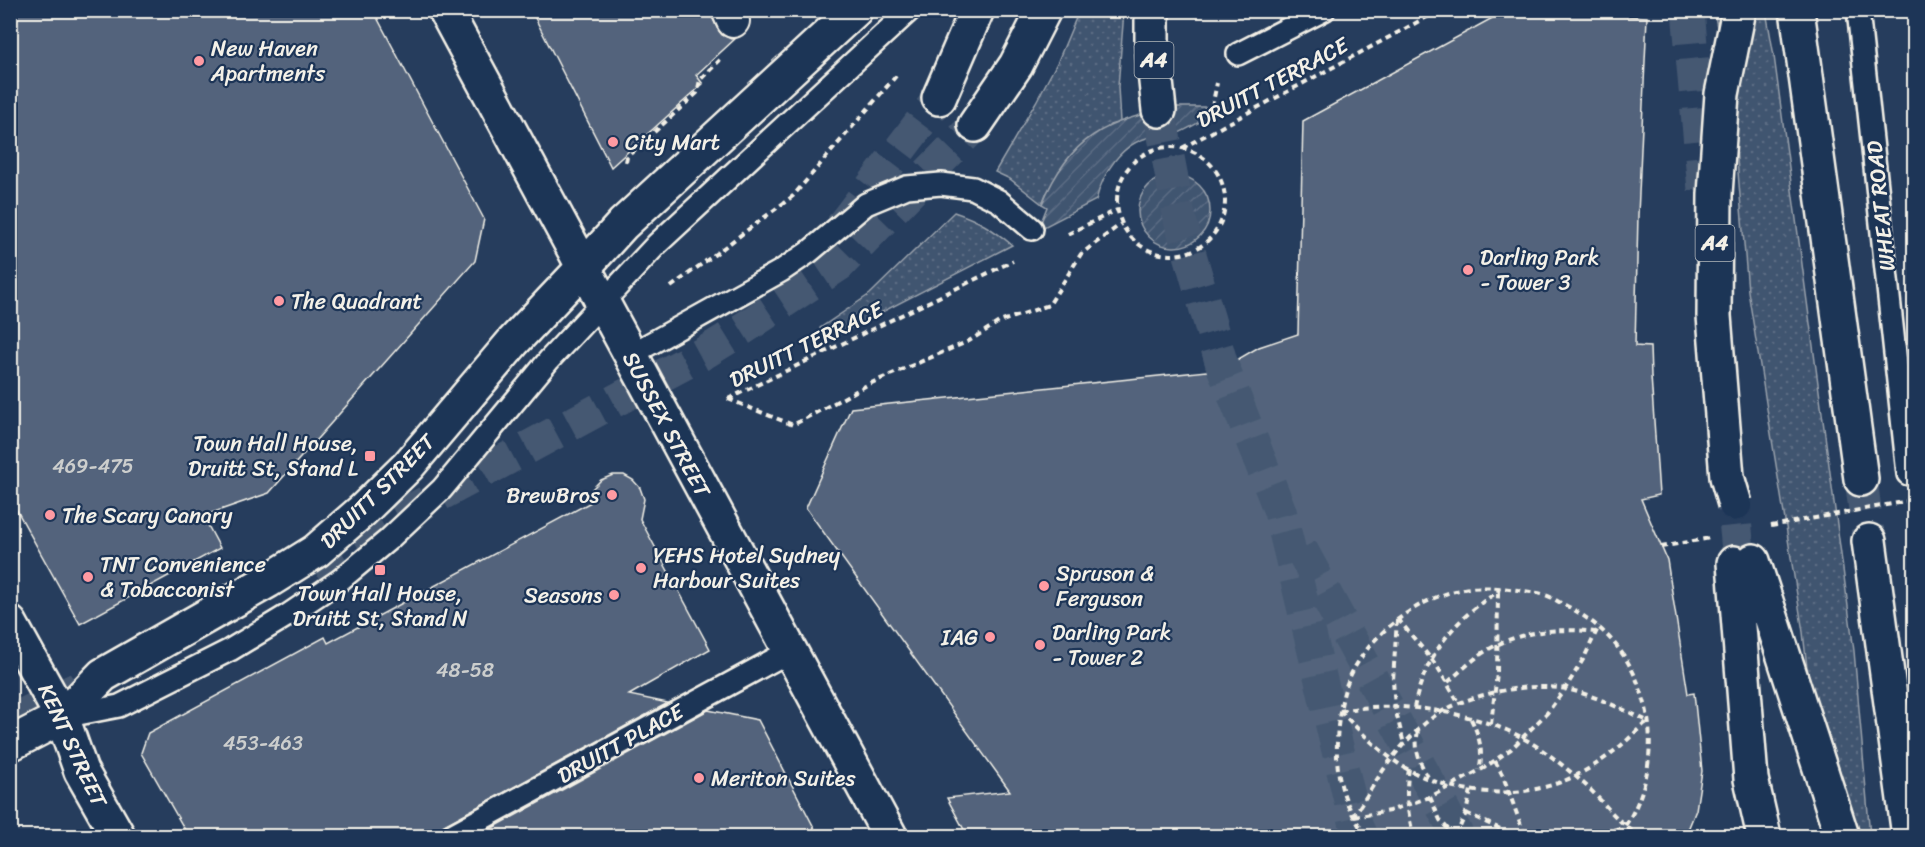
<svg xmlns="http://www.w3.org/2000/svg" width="1925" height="847" viewBox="0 0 1925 847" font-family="Sriracha,sans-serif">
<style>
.grass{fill:url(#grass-dots);stroke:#9aa2ac;stroke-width:1.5}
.garden{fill:url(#garden-furrows);stroke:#9aa2ac;stroke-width:1.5}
.building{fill:#52647b;stroke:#f4f1e8;stroke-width:1.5}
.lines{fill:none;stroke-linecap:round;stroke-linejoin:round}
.motorway-tunnel{stroke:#455872;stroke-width:33;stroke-dasharray:33 16;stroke-linecap:butt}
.service-casing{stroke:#f4f1e8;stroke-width:26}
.pedestrian-casing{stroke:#f4f1e8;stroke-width:36}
.minor-casing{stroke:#f4f1e8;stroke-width:38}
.secondary-casing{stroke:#f4f1e8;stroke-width:38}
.motorway-casing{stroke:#f4f1e8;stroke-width:38}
.path{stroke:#f4f1e8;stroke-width:4;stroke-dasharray:6 4.5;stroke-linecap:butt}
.service{stroke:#1d3557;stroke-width:21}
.pedestrian{stroke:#1d3557;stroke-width:32}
.minor{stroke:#1d3557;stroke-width:33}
.secondary{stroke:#1d3557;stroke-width:33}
.motorway{stroke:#1d3557;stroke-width:33}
.motorway-bridge-casing{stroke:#f4f1e8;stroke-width:38;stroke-linecap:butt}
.path-bridge{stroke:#f4f1e8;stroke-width:4;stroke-dasharray:6 4.5;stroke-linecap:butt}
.motorway-bridge{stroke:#1d3557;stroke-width:33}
.poi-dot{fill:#ff9aa2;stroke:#1d3557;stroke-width:2}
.labels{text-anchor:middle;stroke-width:4.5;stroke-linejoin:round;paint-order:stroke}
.number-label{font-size:20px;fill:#cccecd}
.shield{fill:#1d3557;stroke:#b4b9bc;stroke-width:1.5}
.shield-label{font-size:21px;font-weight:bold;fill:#f4f1e8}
.poi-label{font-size:22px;fill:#f4f1e8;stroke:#1d3557;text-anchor:start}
.street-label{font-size:22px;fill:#f4f1e8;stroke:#1d3557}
</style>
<defs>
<pattern id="grass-dots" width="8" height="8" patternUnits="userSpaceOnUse" patternTransform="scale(1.5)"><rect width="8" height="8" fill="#40546f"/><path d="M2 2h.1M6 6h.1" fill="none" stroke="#5c6d84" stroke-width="1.8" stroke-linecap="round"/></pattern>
<pattern id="garden-furrows" width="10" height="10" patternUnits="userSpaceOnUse" patternTransform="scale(1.5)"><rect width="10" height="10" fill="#40546f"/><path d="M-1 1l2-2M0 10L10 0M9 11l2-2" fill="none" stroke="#5c6d84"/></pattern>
</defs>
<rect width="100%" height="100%" fill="#263d5d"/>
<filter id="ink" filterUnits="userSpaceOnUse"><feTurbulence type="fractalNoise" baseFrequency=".0167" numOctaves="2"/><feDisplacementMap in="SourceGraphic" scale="12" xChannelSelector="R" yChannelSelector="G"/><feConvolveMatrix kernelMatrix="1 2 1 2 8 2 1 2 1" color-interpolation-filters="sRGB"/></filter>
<g filter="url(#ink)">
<path class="grass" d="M1079,11h45l-6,76 2,35 -10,3 -64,69 -4,10 -32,-25 -15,-7 41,-70 22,-41z
M1714,11h52l8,45 80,595 16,185h-44l-23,-204 -55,-341 -15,-179z
M954,212c24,8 39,17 58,33l-186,96 -6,-13 50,-34z"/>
<path class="garden" d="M1175,107h52c-15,7 -39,23 -53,28 -7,2 -16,1 -23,2 -30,6 -48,36 -55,63l-58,30 9,-23 -5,-3c28,-68 64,-83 133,-97z
M1138 211a36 36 0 1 1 72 0a36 36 0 1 1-72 0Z"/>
<path class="building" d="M10,10h363l111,209 -9,42 -206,232 -66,23 17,32 -140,76 -70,-126z
M531,10h178l8,18 5,7 9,4 5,-1 -40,37 7,9 -92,83z
M1507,10h121l-1,6 20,1 -9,198 -3,131 15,1 1,29 8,119 -18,4 26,61 21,134 6,-1 8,78 -6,39 -11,27h-717l-21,-39 63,-7 -204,-283 45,-100 375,-39 14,-11 19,-11 39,-13 5,-213z
M613,475h11l9,5 7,8 4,11 -4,20 70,130 -81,46 39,8 -224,122 -5,5 -2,7h-248l-48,-84 7,-20 177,-96 3,6 263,-141 1,-13 9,-9z
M708,710l50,10 61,117h-343z"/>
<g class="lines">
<path class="motorway-tunnel" d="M1688,10l17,191
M1159,110l21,110 42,145 58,146 76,314 5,11
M841,227l98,-129
M1731,477l11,116
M1861,479l8,62
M1301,549l157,287
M311,564l393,-211 40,-25 95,-63 136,-140
M10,721l68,-33"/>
<defs>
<path id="service" d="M1858,10l50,464
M1238,54l86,-44
M630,355l151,-84 28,-19 57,-48 41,-17 34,-3 32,4 26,13 33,28
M63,717l56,-11 111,-56 58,-35 52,-35 48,-40 54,-51 107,-129 108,-116 253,-234
M450,836l340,-185"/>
<path id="pedestrian" d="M728,10l5,11"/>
<path id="minor" d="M445,10l445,826
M10,623l52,94 19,54 37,65"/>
<path id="secondary" d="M10,744l52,-27 41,-42 165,-94 48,-30 47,-41 45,-44 105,-124 70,-74"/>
<path id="motorway" d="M1152,10v34l7,66
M1797,10l64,469
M939,98l38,-88
M975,125l41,-60 28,-55
M583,268l40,-44 232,-214
M1869,541l40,295
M1753,561l89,275
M1734,563l17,216 13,57"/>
</defs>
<use href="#service" class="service-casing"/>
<use href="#pedestrian" class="pedestrian-casing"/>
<use href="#minor" class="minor-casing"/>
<use href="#secondary" class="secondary-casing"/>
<use href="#motorway" class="motorway-casing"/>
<path class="path" d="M1212,107l5,-24
M1117 201a54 54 0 1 1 108 0a54 54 0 1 1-108 0Z
M626,162l1,-5 70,-64 3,-13 20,-20
M1068,234l49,-24
M671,287l122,-91 103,-120
M728,399l65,26 76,-41 100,-43 30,-19 50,-17 32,-51 40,-30
M728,399l285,-138
M1398,619l39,47 22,38
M1397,620l-4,60 2,28 9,36
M1448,682c15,-13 32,-30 51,-38 30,-14 64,-16 96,-12
M1414,708c10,-50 40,-90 84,-116l1,-5
M1340,711c19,19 39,40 62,55 50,30 120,36 173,10 17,-8 35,-21 49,-33 8,-7 15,-15 24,-22
M1340,711c50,-10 114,-2 161,17 30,11 56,32 80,53 21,18 35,41 59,55
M1471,719c8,16 13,33 8,51
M1491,724l6,-51 1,-80
M1418,731c-4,18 1,31 10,46
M1495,761l8,15 22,60
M1409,769c-4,24 -2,44 5,67
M1430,797l10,23 14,16
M1466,813l41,19 22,4
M1353,817c15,-22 27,-45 44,-65 12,-14 28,-31 44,-40 33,-19 89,-30 125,-23 29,6 55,20 82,32
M1354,817l35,-6 41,-14 54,-29 27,-19 36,-36 18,-24 19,-31 15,-32
M1366,836c-26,-38 -32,-64 -28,-110 2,-15 4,-31 10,-45 19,-45 68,-83 116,-92 17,-3 37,-1 54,1 9,2 18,2 27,5 7,2 13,7 20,10 44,23 69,55 81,103 10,43 0,95 -29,128
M1456,836l10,-23 5,-23
M1572,836l52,-8"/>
<use href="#service" class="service"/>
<use href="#pedestrian" class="pedestrian"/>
<use href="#minor" class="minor"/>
<use href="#secondary" class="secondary"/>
<use href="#motorway" class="motorway"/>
<defs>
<path id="motorway-bridge" d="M1735,504l-8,-27 -13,-161 1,-122 7,-100 17,-84"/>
</defs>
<use href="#motorway-bridge" class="motorway-bridge-casing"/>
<path class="path-bridge" d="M1182,148l258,-138
M1771,526l143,-26
M1661,547l49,-9"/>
<use href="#motorway-bridge" class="motorway-bridge"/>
</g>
</g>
<g class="poi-dot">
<circle cx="199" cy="61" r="6"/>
<circle cx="613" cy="142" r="6"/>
<circle cx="1468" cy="270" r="6"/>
<circle cx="279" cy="301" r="6"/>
<rect x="364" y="450" width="12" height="12" rx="3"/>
<circle cx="612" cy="495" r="6"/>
<circle cx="50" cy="515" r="6"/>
<circle cx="641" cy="568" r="6"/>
<rect x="374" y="564" width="12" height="12" rx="3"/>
<circle cx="88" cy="577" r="6"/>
<circle cx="1044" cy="586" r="6"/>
<circle cx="614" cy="595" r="6"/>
<circle cx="990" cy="637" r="6"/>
<circle cx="1040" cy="645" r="6"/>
<circle cx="699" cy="778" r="6"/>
</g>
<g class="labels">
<g class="number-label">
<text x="93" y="473">469-475</text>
<text x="465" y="677">48-58</text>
<text x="263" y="750">453-463</text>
</g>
<g class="shield">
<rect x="1134.5" y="42" width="39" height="36" rx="4.5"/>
<rect x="1695.5" y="225" width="39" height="36" rx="4.5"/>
</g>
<g class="shield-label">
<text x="1154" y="67">A4</text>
<text x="1715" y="250">A4</text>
</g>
<g class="poi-label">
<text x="211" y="56">New Haven<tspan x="211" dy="25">Apartments</tspan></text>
<text x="625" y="150">City Mart</text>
<text x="1480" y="265">Darling Park<tspan x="1480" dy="25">- Tower 3</tspan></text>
<text x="291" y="309">The Quadrant</text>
<text x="358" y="451" text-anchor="end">Town Hall House,<tspan x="358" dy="25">Druitt St, Stand L</tspan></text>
<text x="600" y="503" text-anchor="end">BrewBros</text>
<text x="62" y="523">The Scary Canary</text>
<text x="653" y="563">YEHS Hotel Sydney<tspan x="653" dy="25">Harbour Suites</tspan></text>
<text x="100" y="572">TNT Convenience<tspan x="100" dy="25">&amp; Tobacconist</tspan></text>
<text x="1056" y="581">Spruson &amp;<tspan x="1056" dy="25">Ferguson</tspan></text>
<text x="380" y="601" text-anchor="middle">Town Hall House,<tspan x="380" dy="25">Druitt St, Stand N</tspan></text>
<text x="602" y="603" text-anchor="end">Seasons</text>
<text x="1052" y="640">Darling Park<tspan x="1052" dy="25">- Tower 2</tspan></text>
<text x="978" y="645" text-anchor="end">IAG</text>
<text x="711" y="786">Meriton Suites</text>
</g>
<g class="street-label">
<text transform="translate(1272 82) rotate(-28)" y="8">DRUITT TERRACE</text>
<text transform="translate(1880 206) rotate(-96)" y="8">WHEAT ROAD</text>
<text transform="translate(806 344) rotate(-26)" y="8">DRUITT TERRACE</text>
<text transform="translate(667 424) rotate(62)" y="8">SUSSEX STREET</text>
<text transform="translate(377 491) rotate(-45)" y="8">DRUITT STREET</text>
<text transform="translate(620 743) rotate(-29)" y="8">DRUITT PLACE</text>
<text transform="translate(73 745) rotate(65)" y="8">KENT STREET</text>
</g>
</g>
<rect width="1925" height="847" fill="none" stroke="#1d3557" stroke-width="36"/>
<rect x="18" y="18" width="1889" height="811" fill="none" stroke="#f4f1e8" stroke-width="2" filter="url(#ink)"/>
</svg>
